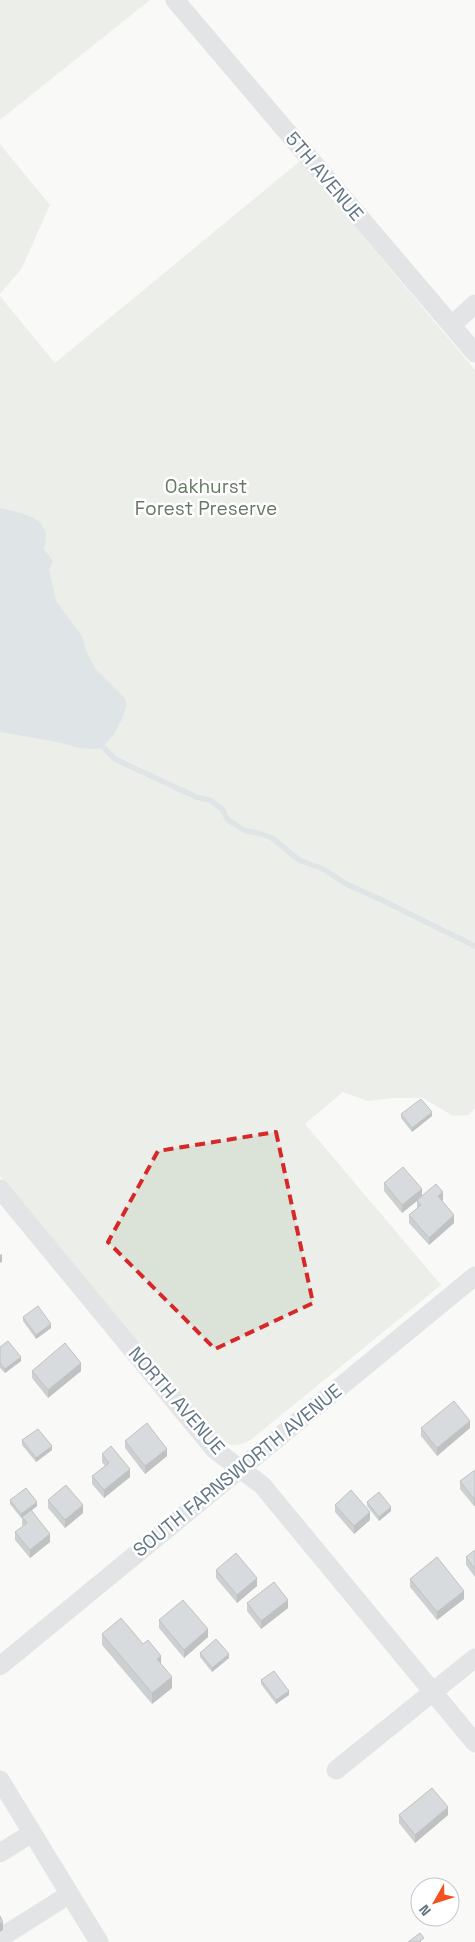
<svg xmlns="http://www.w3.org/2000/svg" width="475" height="1942" viewBox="0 0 475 1942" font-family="'Space Grotesk',sans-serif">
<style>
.green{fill:#dbe2d7}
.water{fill:#bfcbd0}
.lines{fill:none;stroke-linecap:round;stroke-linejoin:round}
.stream{stroke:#bfcbd0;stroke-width:5.5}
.minor{stroke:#c7cbcf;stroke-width:19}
.wall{fill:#959da2}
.shaded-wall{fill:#797f84}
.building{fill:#adb6bc;stroke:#797f84}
.marked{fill:none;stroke:#d62828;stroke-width:4;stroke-dasharray:10 6;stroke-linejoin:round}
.labels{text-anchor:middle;stroke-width:5;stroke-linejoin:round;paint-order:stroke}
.street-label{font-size:19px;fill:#627584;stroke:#fff}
.park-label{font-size:19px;fill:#667a61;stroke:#fff}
</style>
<rect width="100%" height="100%" fill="#f9f9f7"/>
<path class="green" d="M0,0h150l-150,120z
M0,144l50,61 -28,63 -22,26z
M300,161l175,209v738l-6,7 -16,1 -30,-18h-28l-27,3 -25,-9 -38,32 136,161 -189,154c-12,7 -18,8 -31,3l-221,-266v-880l55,67z"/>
<path class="water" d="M0,508c24,6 54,9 44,41l9,12 -4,9 7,31 26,35 4,14 9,18 29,29 3,7 -5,15 -8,15 -11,13 -6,2 -19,-1 -21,-6 -57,-10z"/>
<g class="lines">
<path class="stream" d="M103,747l12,12 81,38 14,3 12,9 6,11 18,11 13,2 13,5 27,22 24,9 25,16 34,15 93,46"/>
<path class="minor" d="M175,0l300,353
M452,325l23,-21
M0,1189l215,261 47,35 213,258
M0,1666l475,-390
M336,1770l139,-112
M0,1780l99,162
M0,1853l32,-20
M0,1938l70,-44"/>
</g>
<path class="wall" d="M401,1114l31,2 -20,16 -11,-14z
M384,1183l38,13 21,4 -1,1 12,22 -25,22 -20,-22v-8l8,-7v-8l-15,13 -18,-22z
M23,1317l28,11 -15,11 -13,-18z
M0,1347l21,14 -16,12 -5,-5z
M32,1371h49l-33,27 -16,-20z
M421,1428h49l-33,28 -16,-20z
M22,1440l30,10 -16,12 -14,-17z
M125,1441l42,15 -22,18 -20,-26z
M102,1454l28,23 -26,21 -12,-14v-8l13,-10 -3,-4z
M475,1470v35l-1,1 -14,-17v-8z
M10,1500l27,6 -5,4 18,32 -20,16 -15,-18v-8l8,-6 -1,-1v-8l-1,1 -11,-14z
M48,1500l35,13 -18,15 -17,-20z
M367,1502l24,9 -12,10 -12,-15z
M335,1505l35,15 -16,14 -19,-22z
M475,1550v27l-9,-12v-8z
M216,1570l41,16 -20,17 -21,-25z
M410,1579l54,20 -27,21 -27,-33z
M247,1603l41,5 -27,21 -14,-18z
M159,1620l49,17 -24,21 -25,-30z
M102,1634l41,10 18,21 11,23 -20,16 -50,-59z
M200,1653l29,5 -17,14 -12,-15z
M261,1680l28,15 -13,9 -15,-20z
M399,1815h49l-33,28 -16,-20z"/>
<path class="shaded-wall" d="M432,1112v4l-20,16v-4z
M422,1189v8l-20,16v-8z
M443,1192v8l-5,4v-8z
M454,1215v8l-25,22v-7z
M2,1254v8l-2,1v-8z
M51,1324v4l-15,11v-4z
M21,1357v4l-16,12v-4z
M81,1363v8l-33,27v-8z
M470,1421v7l-33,28v-8z
M52,1446v4l-16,12v-4z
M167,1449v7l-22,18v-8z
M130,1469v8l-26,21v-8z
M475,1497v8l-1,1v-7z
M37,1502v4l-16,12v-4z
M83,1505v8l-18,15v-8z
M391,1507v4l-12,10v-4z
M370,1512v8l-16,14v-8z
M50,1534v8l-20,16v-8z
M257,1578v8l-20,17v-8z
M464,1591v8l-27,21v-8z
M288,1600v8l-27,21v-8z
M208,1629v8l-24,21v-8z
M229,1654v4l-17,14v-4z
M161,1656v11l-4,-8z
M172,1677v11l-20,16v-11z
M289,1691v4l-13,9v-4z
M448,1807v8l-33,28v-8z
M3,1922v8l-3,2v-8z"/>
<path class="building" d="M421,1099l11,13 -20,16 -11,-14z
M403,1167l19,22 -20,16 -18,-22z
M436,1184l7,8 -5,4 16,19 -25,23 -20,-23 12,-10 -4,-5z
M38,1306l13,18 -15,11 -13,-18z
M8,1341l13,16 -16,12 -5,-6v-16z
M65,1343l16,20 -33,27 -16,-19z
M454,1401l16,20 -33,27 -16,-20z
M147,1423l20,26 -22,17 -20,-25z
M38,1429l14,17 -16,12 -14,-18z
M111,1446l19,23 -26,21 -12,-14 17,-13 -7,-9z
M475,1470v27l-1,2 -14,-18z
M66,1485l17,20 -18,15 -17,-20z
M26,1488l11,14 -16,12 -11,-14z
M351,1490l19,22 -16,14 -19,-21z
M379,1492l12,15 -12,10 -12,-15z
M31,1510l19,24 -20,16 -15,-18 12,-9 -5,-6z
M475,1550v19l-9,-12z
M236,1553l21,25 -20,17 -21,-25z
M437,1557l27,34 -27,21 -27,-33z
M274,1582l14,18 -27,21 -14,-18z
M183,1600l25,29 -24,21 -25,-30z
M121,1618l22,26 5,-4 13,16 -4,3 15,18 -20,16 -50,-59z
M216,1639l13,15 -17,14 -12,-15z
M274,1671l15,20 -13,9 -15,-20z
M432,1788l16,19 -33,28 -16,-20z
M0,1916l3,6 -3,2z
M420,1933l4,5 -4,3 1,1h-13z"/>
<path d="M0 0H475V1942H0ZM276,1132l37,171 -98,46 -107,-107 50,-91z" fill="#f9f9f7" fill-opacity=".55" fill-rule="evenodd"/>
<path class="marked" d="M276,1132l37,171 -98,46 -107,-107 50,-91z"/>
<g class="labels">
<g class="street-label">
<text transform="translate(325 176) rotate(50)" y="7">5TH AVENUE</text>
<text transform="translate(177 1400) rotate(49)" y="7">NORTH AVENUE</text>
<text transform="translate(237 1470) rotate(-39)" y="7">SOUTH FARNSWORTH AVENUE</text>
</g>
<g class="park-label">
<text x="206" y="493">Oakhurst<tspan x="206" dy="22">Forest Preserve</tspan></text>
</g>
</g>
<g transform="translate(435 1902) rotate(231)"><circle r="24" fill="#ffffff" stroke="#c0c8ce"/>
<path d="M0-4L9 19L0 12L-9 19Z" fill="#f1521f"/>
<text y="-8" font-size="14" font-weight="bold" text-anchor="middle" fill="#627584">N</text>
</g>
</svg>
